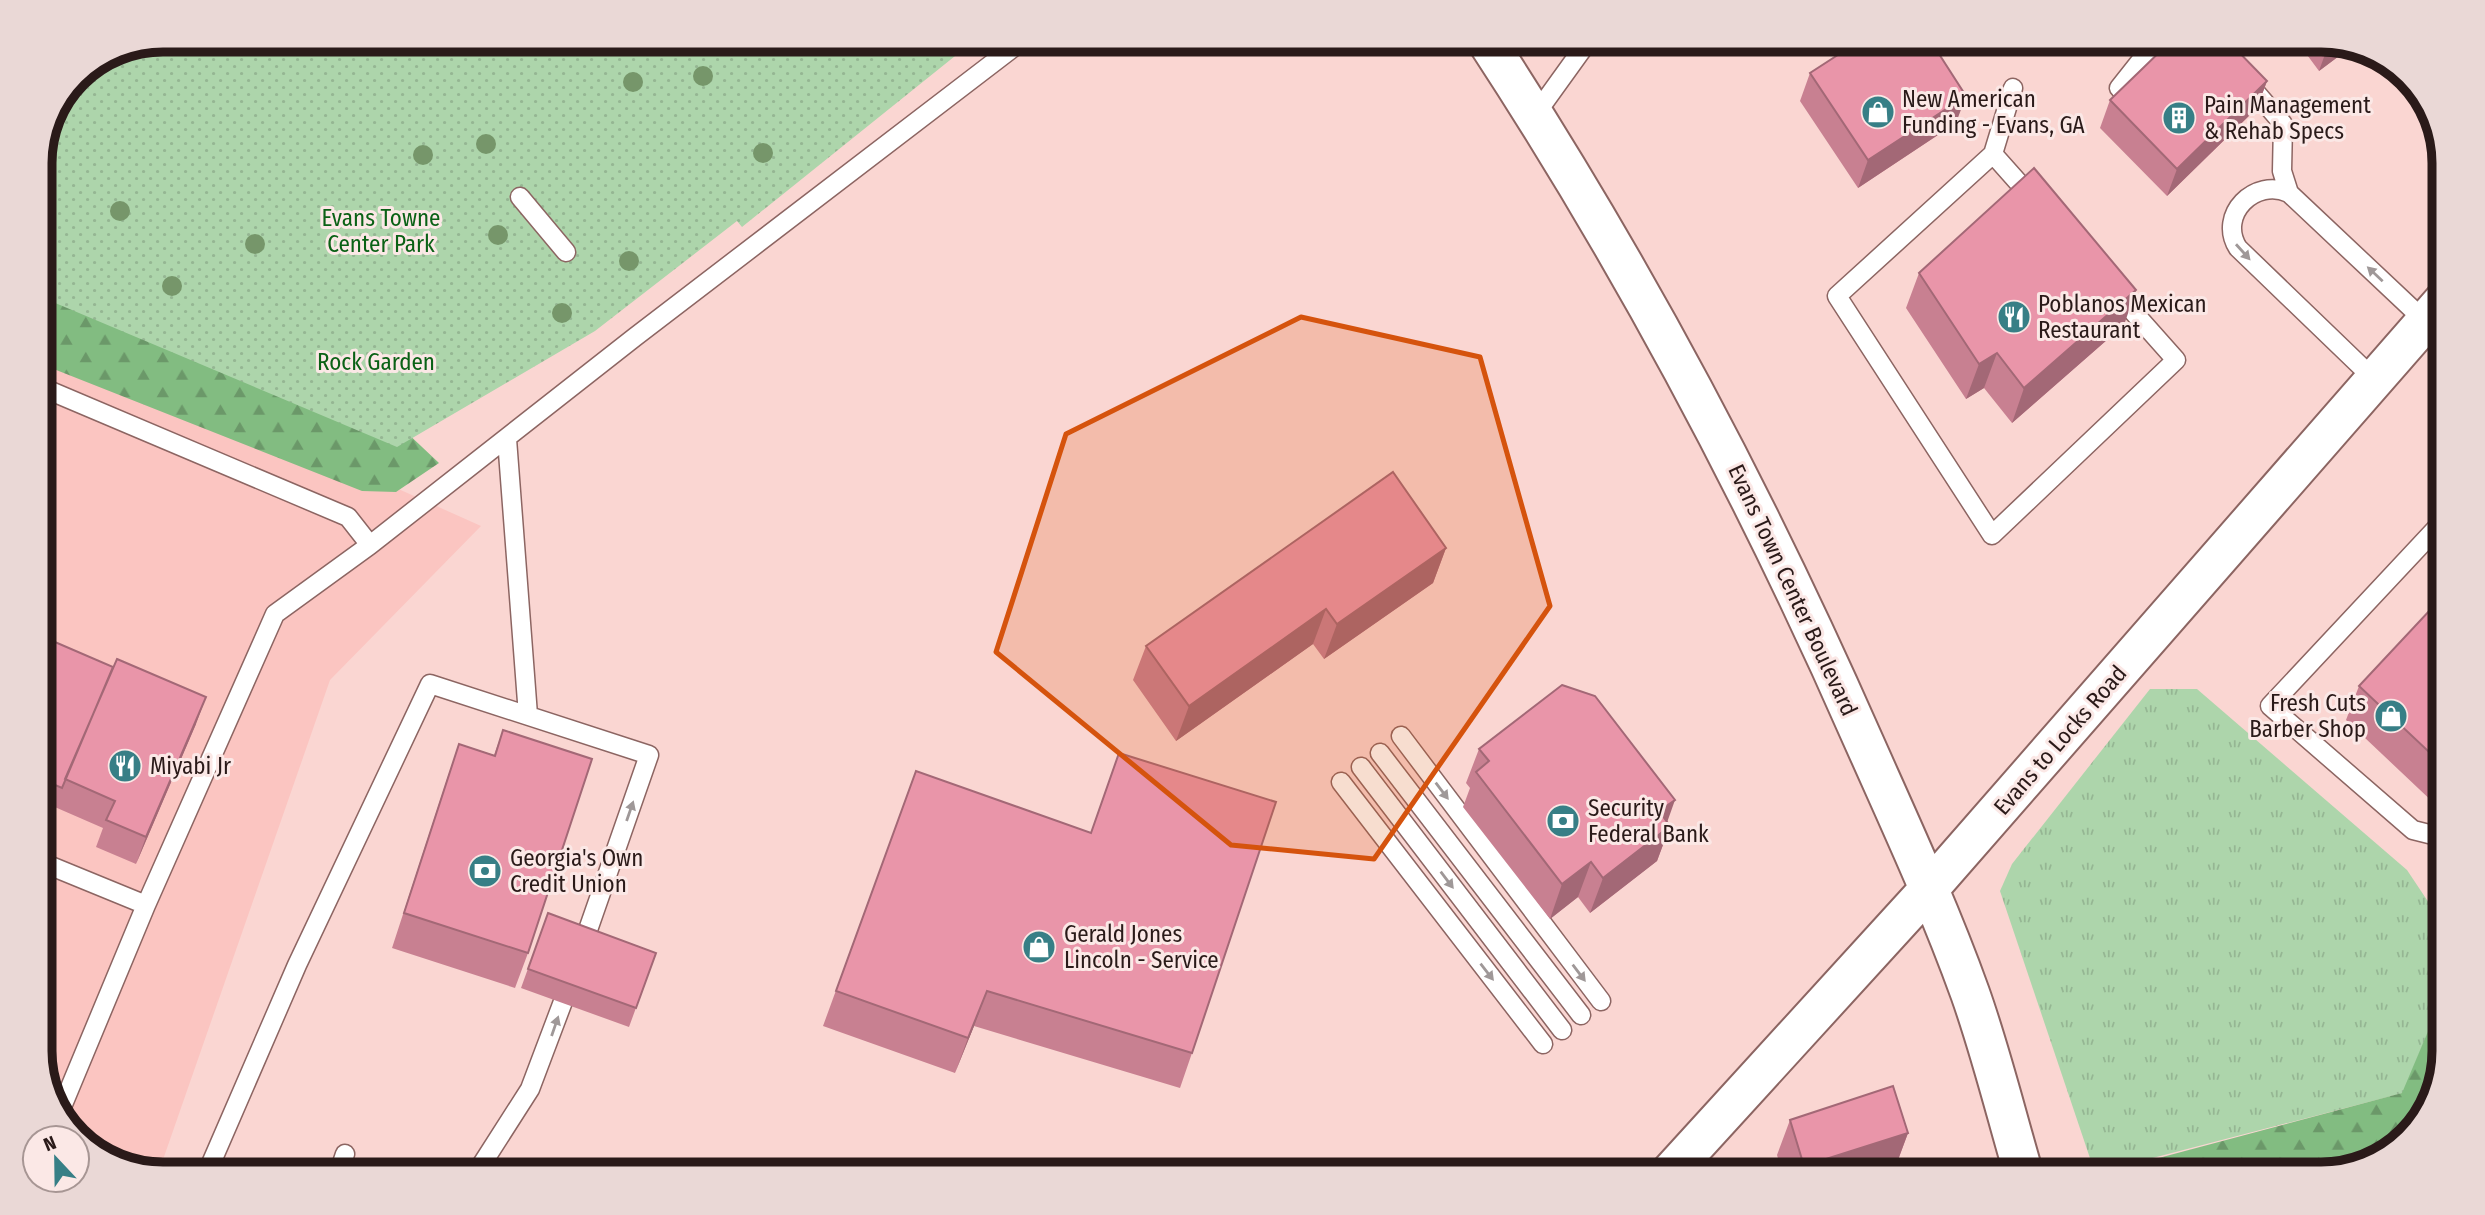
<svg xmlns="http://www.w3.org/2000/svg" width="2485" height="1215" viewBox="0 0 2485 1215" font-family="'Fira Sans Condensed',sans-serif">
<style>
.built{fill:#fbc5c1}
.grass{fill:url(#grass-tufts)}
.forest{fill:url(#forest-firs)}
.park{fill:url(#park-dots)}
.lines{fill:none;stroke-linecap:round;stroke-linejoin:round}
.lane-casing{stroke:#8c6562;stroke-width:21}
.secondary-casing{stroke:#8c6562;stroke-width:42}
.lane{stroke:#fff;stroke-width:18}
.secondary{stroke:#fff;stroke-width:38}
.tree{fill:#76966a}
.wall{fill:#c88091}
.shaded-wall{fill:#a36876}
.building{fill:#e995a9;stroke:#a36876;stroke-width:2}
.oneway{fill:#9f9898}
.marked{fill:#d5530d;fill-opacity:0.2;stroke:#d5530d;stroke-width:5;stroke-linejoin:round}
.labels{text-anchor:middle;stroke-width:6;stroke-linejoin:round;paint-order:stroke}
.poi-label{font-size:23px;fill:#2a1a19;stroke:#fbe8e6;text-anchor:start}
.park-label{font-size:23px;fill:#0a6115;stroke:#fbe8e6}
.street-label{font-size:23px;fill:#2a1a19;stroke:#fbe8e6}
.rim{fill:none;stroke:#2a1a19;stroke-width:9}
</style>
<defs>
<pattern id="grass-tufts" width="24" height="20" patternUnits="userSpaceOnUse" patternTransform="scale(1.75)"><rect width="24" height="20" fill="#add5ab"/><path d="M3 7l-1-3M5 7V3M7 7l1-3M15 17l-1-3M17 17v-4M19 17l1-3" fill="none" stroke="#95b693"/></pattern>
<pattern id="forest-firs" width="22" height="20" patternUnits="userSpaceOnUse" patternTransform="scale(1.75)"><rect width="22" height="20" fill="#82bc81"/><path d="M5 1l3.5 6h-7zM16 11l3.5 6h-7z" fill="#6b9869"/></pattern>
<pattern id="park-dots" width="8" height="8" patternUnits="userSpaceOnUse" patternTransform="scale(1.75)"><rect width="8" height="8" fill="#add5ab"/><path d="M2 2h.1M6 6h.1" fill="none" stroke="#95b693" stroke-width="1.8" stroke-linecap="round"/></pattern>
</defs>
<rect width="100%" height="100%" fill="#fad6d2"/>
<path class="built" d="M41,329l440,197 -151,154 -172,494 -49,-12 -48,-42 -20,-60z"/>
<path class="grass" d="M2150,689h47l210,181 38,57v64l-42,102 -308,80 -95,-282 12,-27z"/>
<path class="forest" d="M40,238l364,192 35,33 -43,29 -34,-1 -321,-127z
M2445,991v60l-13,55 -42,48 -68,21h-227l307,-82z"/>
<path class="park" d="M164,40h811l-233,187 -5,-6 -142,110 -198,116 -356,-150 -1,-141 37,-80 40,-27z"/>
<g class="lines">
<defs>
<path id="lane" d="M2247,82l36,42 -1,47 7,22
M2119,88l38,-48
M1535,115l54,-75
M1993,154l183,206 -184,175 -155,-239z
M1993,154l20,-66
M520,197l46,55
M2374,379l-136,-131c-21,-33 17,-71 51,-55l136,128
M41,387l307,130 22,28
M507,439l21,276
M2445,519l-175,187 143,124 32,8
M1401,736l200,265
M1380,753l201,262
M1361,767l201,263
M1341,782l202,262
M41,862l105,43
M59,1114l87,-209 129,-291 95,-69 265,-208 388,-297
M206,1175l91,-210 133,-281 219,71 -68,195
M338,1175l7,-21
M475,1175l55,-86 40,-106"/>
<path id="secondary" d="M1486,40c146,223 271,458 378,702 37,83 75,165 106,251 21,59 36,121 54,182
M1668,1175l261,-286 516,-590"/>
</defs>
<use href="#lane" class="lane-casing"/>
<use href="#secondary" class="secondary-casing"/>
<use href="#lane" class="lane"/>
<use href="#secondary" class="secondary"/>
</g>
<g class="tree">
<circle cx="703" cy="76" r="10"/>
<circle cx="633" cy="82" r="10"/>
<circle cx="486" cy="144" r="10"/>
<circle cx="763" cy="153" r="10"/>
<circle cx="423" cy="155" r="10"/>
<circle cx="120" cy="211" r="10"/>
<circle cx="498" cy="235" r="10"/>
<circle cx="255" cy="244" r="10"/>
<circle cx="629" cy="261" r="10"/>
<circle cx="172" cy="286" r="10"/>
<circle cx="562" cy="313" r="10"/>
</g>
<path class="wall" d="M2296,40h25l30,7 -32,24z
M1810,73l146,50 -98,65 -58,-87z
M2267,81l-10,27 -90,88 -67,-68 10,-28z
M1919,273l205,52 -112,98 -28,-35 -18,11 -60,-91z
M1446,548l-13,35 -109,76 -11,-15 -137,97 -43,-61 13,-34z
M2445,594v204l-8,8 -91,-86 13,-34z
M41,636l155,88 -60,140 -40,-17 7,-19 -62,-27z
M503,730l25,223 -13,35 -123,-40 55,-169 12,-35 35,11z
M1479,749l188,73 3,4 -13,35 -67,52 -12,-16 -28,22 -87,-112 7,-19 -4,-5z
M916,771l276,282 -12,35 -206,-62 -19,47 -132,-47z
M548,913l108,40 -27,74 -108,-39z
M1790,1120l118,13 -13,35 -21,7h-91l-6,-20z"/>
<path class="shaded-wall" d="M2330,42l21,5 -32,24 10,-28z
M2267,81l-10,27 -90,88 10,-27z
M1966,96l-10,27 -98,65 10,-28z
M2136,290l-12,35 -112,98 12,-35z
M1997,353l-13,35 -18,11 13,-35z
M1446,548l-13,35 -109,76 13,-35z
M1326,609l-13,35 -137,97 13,-35z
M206,697l-10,27 -60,140 10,-27z
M2445,785v13l-8,8z
M1675,800l-11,31 6,-5 -13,35 -67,52 13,-35 56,-67z
M1591,862l-13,35 -28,22 12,-35z
M987,991l-13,35 -19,47 13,-35z
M1908,1133l-13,35 -21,7h-73l3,-9z"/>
<path class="building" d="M1861,40h69l36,56 -98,64 -58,-87z
M2172,40h55l40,41 -90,88 -67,-69z
M2034,168l102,122 -112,98 -27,-35 -18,11 -60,-91z
M1393,472l53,76 -109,76 -11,-15 -137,97 -43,-60z
M2445,594v173l-86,-81z
M41,636l72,31 -51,121 -21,-9z
M117,659l89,38 -60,140 -40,-17 9,-19 -50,-22z
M1562,685l33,11 80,104 -16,11 11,15 -67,52 -12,-16 -29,22 -86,-112 13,-11 -10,-12z
M503,730l89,29 -64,194 -124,-40 55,-169 36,12z
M1119,753l157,49 -84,251 -205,-62 -19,47 -132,-47 80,-220 175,62z
M548,913l108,40 -20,55 -108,-39z
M1893,1086l15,47 -104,33 -14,-46z
M898,1168l20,7h-22z"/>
<defs><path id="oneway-solid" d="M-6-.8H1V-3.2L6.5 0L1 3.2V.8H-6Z" transform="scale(1.75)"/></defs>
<g class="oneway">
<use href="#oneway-solid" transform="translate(2243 252) rotate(48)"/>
<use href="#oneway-solid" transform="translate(2375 274) rotate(-137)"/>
<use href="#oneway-solid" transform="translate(1442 791) rotate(53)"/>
<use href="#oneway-solid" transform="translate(630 811) rotate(-71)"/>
<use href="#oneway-solid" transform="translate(1447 880) rotate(53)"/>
<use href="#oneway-solid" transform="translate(1487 972) rotate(52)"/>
<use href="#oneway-solid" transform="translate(1579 973) rotate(53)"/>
<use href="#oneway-solid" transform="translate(555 1026) rotate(-71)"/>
</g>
<path class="marked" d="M1301,317l179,40 70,249 -176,253 -143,-14 -235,-193 70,-218z"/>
<defs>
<symbol id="shop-disc" viewBox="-11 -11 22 22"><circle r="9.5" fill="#377f86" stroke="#fbe8e6"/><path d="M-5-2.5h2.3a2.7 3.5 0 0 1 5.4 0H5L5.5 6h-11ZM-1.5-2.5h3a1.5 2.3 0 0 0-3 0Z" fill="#fff"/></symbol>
<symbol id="building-disc" viewBox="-11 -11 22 22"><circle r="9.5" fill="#377f86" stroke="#fbe8e6"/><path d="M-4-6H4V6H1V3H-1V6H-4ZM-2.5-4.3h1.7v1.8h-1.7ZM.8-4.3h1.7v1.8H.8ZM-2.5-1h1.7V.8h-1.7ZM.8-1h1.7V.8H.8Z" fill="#fff"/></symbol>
<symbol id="restaurant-disc" viewBox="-11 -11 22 22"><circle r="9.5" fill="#377f86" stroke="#fbe8e6"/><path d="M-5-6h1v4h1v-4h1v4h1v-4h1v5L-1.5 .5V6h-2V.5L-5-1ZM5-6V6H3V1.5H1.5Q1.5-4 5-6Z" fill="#fff"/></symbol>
<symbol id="bank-disc" viewBox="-11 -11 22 22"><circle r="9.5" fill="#377f86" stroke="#fbe8e6"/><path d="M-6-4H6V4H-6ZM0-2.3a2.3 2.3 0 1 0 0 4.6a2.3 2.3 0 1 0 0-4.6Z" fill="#fff"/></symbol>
</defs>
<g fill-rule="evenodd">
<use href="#shop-disc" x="1859" y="93" width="38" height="38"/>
<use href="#building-disc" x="2160" y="99" width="38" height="38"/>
<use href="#restaurant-disc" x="1995" y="298" width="38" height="38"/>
<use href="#shop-disc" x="2372" y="697" width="38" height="38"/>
<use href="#restaurant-disc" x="106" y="747" width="38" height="38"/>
<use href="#bank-disc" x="1544" y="802" width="38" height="38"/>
<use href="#bank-disc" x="466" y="852" width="38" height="38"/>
<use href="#shop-disc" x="1020" y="928" width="38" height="38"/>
</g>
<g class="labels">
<g class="poi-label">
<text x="1902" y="107">New American<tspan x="1902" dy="26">Funding - Evans, GA</tspan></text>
<text x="2204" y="113">Pain Management<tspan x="2204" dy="26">&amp; Rehab Specs</tspan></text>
<text x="2038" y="312">Poblanos Mexican<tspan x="2038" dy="26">Restaurant</tspan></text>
<text x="2366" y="711" text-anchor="end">Fresh Cuts<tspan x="2366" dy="26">Barber Shop</tspan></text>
<text x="150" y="774">Miyabi Jr</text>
<text x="1588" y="816">Security<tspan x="1588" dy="26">Federal Bank</tspan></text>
<text x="510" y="866">Georgia's Own<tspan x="510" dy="26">Credit Union</tspan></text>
<text x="1064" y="942">Gerald Jones<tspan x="1064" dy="26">Lincoln - Service</tspan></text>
</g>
<g class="park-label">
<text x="381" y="226">Evans Towne<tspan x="381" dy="26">Center Park</tspan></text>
<text x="376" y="370">Rock Garden</text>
</g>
<g class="street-label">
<text transform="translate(1793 590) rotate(65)" y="8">Evans Town Center Boulevard</text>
<text transform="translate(2060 740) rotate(-49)" y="8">Evans to Locks Road</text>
</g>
</g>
<path d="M0 0H2485V1215H0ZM163 52H2321A111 111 0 0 1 2432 163V1051A111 111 0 0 1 2321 1162H163A111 111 0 0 1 52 1051V163A111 111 0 0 1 163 52Z" fill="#ead8d6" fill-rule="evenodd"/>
<path class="rim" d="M163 52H2321A111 111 0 0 1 2432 163V1051A111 111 0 0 1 2321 1162H163A111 111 0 0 1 52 1051V163A111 111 0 0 1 163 52Z"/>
<g transform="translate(56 1159) rotate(338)"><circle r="33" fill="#fbe8e6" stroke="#a79694" stroke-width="2"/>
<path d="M0-5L12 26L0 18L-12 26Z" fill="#377f86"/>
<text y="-10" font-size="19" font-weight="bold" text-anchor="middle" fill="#2a1a19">N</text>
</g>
</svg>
